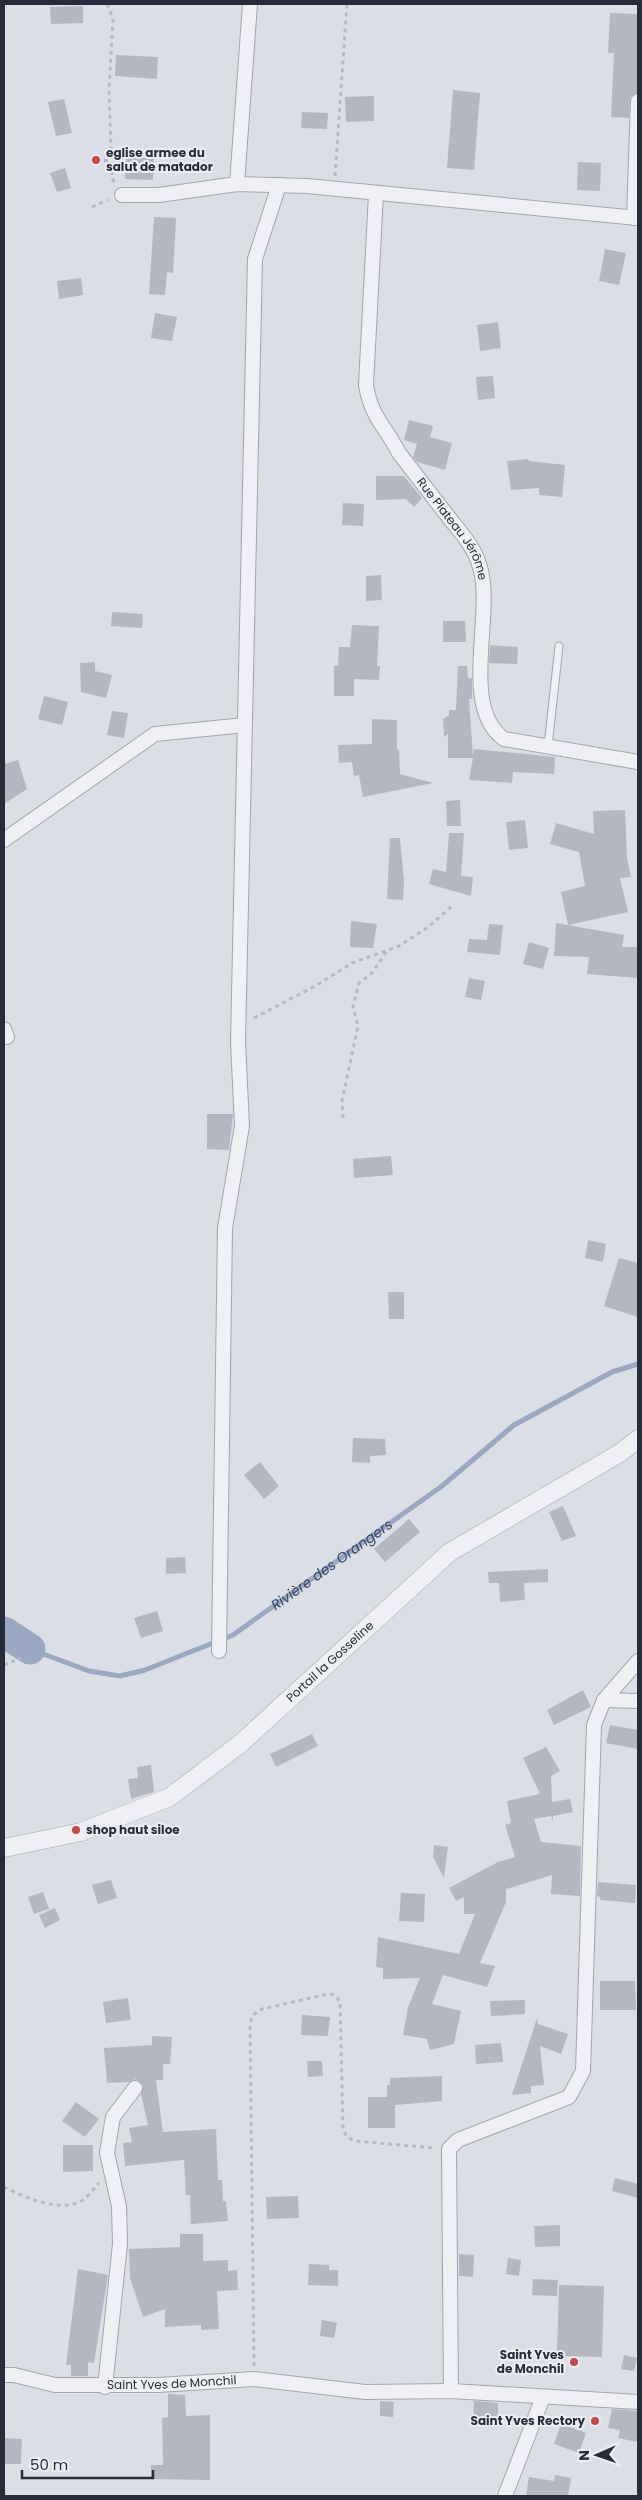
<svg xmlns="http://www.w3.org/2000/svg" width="642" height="2500" viewBox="0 0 642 2500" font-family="Poppins,sans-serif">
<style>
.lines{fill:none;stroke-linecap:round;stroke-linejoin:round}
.stream{stroke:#9aa8c2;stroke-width:5}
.river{stroke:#9aa8c2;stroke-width:31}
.building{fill:#b4b7c1}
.service-casing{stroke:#a2a5ae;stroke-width:9}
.minor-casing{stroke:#a2a5ae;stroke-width:16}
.tertiary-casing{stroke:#a2a5ae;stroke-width:19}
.path{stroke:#b6b9c0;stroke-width:3;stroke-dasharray:4 4;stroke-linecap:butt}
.service{stroke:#eef0f4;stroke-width:7}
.minor{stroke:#eef0f4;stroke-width:14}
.tertiary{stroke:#eef0f4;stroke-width:18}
.poi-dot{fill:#c14a4c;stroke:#ebedf3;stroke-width:2}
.labels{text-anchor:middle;stroke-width:4;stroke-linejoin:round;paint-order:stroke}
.poi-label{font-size:12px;font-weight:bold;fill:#272c3a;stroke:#ebedf3;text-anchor:start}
.street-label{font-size:12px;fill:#272c3a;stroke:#ebedf3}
.water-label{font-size:14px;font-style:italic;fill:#35466a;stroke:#ebedf3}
</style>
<rect width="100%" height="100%" fill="#dcdee5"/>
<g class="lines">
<path class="stream" id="s1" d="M30,1649l59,22 31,5 25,-6 88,-35 209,-149 72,-61 98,-53 26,-8"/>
<path class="river" d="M4,1632l26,17"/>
</g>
<path class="building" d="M83,6v17l-32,1 -1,-17z
M610,13l28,1 -1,79 -7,4 -1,21 -18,-1 3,-64h-6z
M116,55l42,2 -1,22 -42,-3z
M453,90l27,3 -6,77 -27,-2z
M374,96v25l-28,1 -1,-25z
M64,99l8,34 -16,3 -8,-34z
M302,112l26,1 -1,16 -26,-1z
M126,157l28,1 -1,22 -28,-1z
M578,162l23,1 -1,28 -23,-1z
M65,168l6,20 -14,4 -7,-19z
M154,217l22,1 -3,55 -6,-1 -2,23 -16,-1z
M605,249l21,4 -7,32 -20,-4z
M81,278l2,17 -24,4 -2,-18z
M155,313l22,4 -5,24 -21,-3z
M498,322l3,26 -21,3 -3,-26z
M493,376l2,22 -17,2 -2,-23z
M409,420l24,6 -3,11 22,6 -7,27 -28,-8 -4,-5 4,-13 -13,-4z
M528,459l1,2 36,4 -3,32 -23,-2v-7l-28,2 -4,-29z
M376,476h28l18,22 -8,9 -8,-8 -30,1z
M343,503l21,1 -1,22 -21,-1z
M381,575l1,25 -16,1v-25z
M112,612l31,2 -1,14 -31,-2z
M443,621h22l1,21h-23z
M352,625l27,1 -2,40h3l-1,14 -25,-1v17h-20v-30h4l1,-19h11z
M490,645l28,2 -1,17 -28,-1z
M95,662v9l17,4 -6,23 -25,-6 -1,-29z
M458,666h9l1,12h4v21h-3l4,57 1,-7 81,8 -1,17 -41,-2 -1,11 -43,-3 4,-22h-25v-24l-4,3 -1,-18 6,-4v-5h7z
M44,696l24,6 -6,23 -24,-6z
M112,711l16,2 -4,25 -17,-3z
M372,719l25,1v30l2,-1 1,25 33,9 -70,14 -4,-22 -5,1 -2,-14 -13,1 -1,-18 34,-1z
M18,760l9,29 -23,15v-40z
M460,800l1,26h-14l-1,-25z
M625,810l2,48 4,19 -11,1 8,34 -60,13 -7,-33 24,-6 -6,-34 -29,-8 6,-21 38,11 -1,-23z
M525,820l3,28 -19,2 -3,-28z
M449,833h15l-3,43 12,1 -2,19 -42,-12 4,-15 13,3z
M390,838h10l4,43 -1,19 -16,-1z
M351,921l26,3 -4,24 -23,-1z
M556,923l68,12 -2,12h16v31l-51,-4 2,-17 -35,-1z
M489,924l14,1 -3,30 -33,-3 2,-13 18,1z
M529,942l20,6 -6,21 -20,-5z
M469,978l16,3 -4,19 -16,-3z
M207,1114h26l-4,36 -22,-1z
M391,1156l2,19 -39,3 -1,-19z
M588,1240l18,4 -3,18 -18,-4z
M619,1258l19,5v54l-34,-11z
M388,1292h16v27h-15z
M353,1438l32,1 1,16 -16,1v7l-18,-1z
M260,1462l19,24 -15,13 -20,-24z
M563,1506l13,30 -14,5 -13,-29z
M409,1519l11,13 -35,30 -11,-13z
M185,1557l1,16 -20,1v-16z
M548,1569v13l-24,1 1,17 -25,2 -1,-19h-10l-1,-11z
M157,1611l6,20 -22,7 -7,-20z
M583,1690l8,17 -37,18 -7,-15z
M610,1725l28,5v19l-32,-6z
M312,1734l6,12 -42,21 -6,-13z
M546,1747l14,24 -9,5 1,26 18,-3 3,13 -20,4v4l-2,-4 -17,3 7,23 40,4 -1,50 -29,-2 1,-19 -46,14v13l-26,61 15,3 -8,21 -44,-12 -11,29 29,7 -7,33 -24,6 -3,-11 -24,-4 5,-28 12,-29 -37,1v-11l-7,-1 2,-30 81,17 16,-40h-11v-17l-8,4 -7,-13 49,-26 17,-5 -10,-32 6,-2 -4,-22 33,-7 -17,-36z
M151,1765l3,27 -23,7 -3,-20 10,-1 -1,-11z
M434,1845l14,2 -4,31 -11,-21z
M111,1880l6,18 -19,6 -6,-19z
M598,1882l38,3 -1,18 -35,-3v-3l-3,-1z
M43,1892l6,17 -15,5 -6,-17z
M401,1893l24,1 -1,28 -25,-1z
M55,1908l5,12 -15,8 -6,-13z
M600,1981h35l1,29h-36z
M128,1998l3,22 -25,3 -3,-21z
M525,2000v14l-34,2 -1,-15z
M302,2015l28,2 -2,19 -27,-1z
M537,2018l1,6 30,10 -7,20 -21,-8 4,39 -13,1v7l-19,2z
M152,2036l20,1 -2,27h-7v16h-7l7,52 53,-3 2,51h4l1,21h3l2,20 -37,3 -1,-29h-4l-2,-35 -59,6 -2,-23 9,-1 -3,-14 19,-3 -7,-31 2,-9 -7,-6 -7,3 -22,1 -3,-35 48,-3z
M501,2043l2,19 -27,2 -1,-19z
M307,2061h15l1,15 -15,1z
M442,2076v25l-47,4v23h-27v-31h19v-12h3v-7z
M76,2102l23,17 -14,18 -23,-16z
M63,2145h30v26l-30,1z
M615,2178l23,6v14l-26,-7z
M298,2196l1,22 -32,1 -1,-22z
M560,2225v21l-25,1 -1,-21z
M180,2234h23v27l25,-1v11l9,-1 1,20 -21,1 2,38 -18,1v-5l-36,2v-18l-22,8 -13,-39 -1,-29 51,-2z
M459,2254l15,1 -1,22 -14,-1z
M508,2258l13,2 -2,16 -13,-2z
M309,2264l20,1v5h9v16l-30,-1z
M78,2269l30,6 -14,88 -6,-1v14h-17v-11h-5z
M533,2279l25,1 -1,16 -25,-1z
M559,2285l45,1 -2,71 -45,-1z
M322,2320l15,3 -3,15 -14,-2z
M624,2355l13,3 -3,13 -13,-2z
M168,2394l17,1 1,21 24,-1v65l-59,-1v-14h12l-1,-47 6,-1z
M380,2401l14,1 -1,15 -13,-1z
M474,2401l24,2v24l-18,-1v-3h-7z
M612,2409l26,2 -1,31 -19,-4 2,-8 -12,-2z
M561,2424l25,9 -7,20 -25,-9z
M4,2438l18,1 -1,25h-17z
M555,2475l16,3 -3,18h-42l3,-19 25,4z"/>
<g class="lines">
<defs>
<path id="service" d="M548,746l11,-100"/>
<g id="minor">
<path d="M237,184l13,-180"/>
<path id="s2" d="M376,194l-10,191c5,32 19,41 33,68 17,22 34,44 51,66 11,14 24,28 29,45 17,47 -21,142 25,175l134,23"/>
<path d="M122,195h37l78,-11 70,2 331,32"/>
<path d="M634,218l4,-117"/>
<path d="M4,840l151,-106 90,-9"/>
<path d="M4,1029l3,8"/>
<path d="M219,1651l6,-423 17,-102 -4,-84 17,-783 24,-74"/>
<path d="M604,1700l34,1"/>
<path id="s3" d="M4,2375h10l41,10h103l96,-6 111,13 86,-1 187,11"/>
<path d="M105,2387l15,-143 -1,-38 -12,-53 6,-36 22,-29"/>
<path d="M451,2391l-2,-242 9,-9 111,-43 14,-26 11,-346 10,-25 34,-39"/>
<path d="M505,2496l38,-99"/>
</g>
<g id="tertiary">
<path id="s4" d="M4,1848l77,-16 89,-35 70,-53 210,-192 170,-99 18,-14"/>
</g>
</defs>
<use href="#service" class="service-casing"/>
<use href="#minor" class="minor-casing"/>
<use href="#tertiary" class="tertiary-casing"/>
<path class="path" d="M107,4l6,15 -4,71 3,88 3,5
M96,160l16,1
M335,176l12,-172
M92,207l16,-7
M254,1018l63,-33 35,-22 47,-17 28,-18 24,-21
M343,1118l-1,-17 16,-75 -5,-19 6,-24 13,-10 15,-22
M4,1665l17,-7
M4,2187c20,10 57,27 79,13 6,-4 11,-12 16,-17
M254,2366l-4,-342 3,-9 9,-6 66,-15 7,1 5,7 3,127 4,8 8,4 80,7"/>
<use href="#service" class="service"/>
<use href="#minor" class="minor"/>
<use href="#tertiary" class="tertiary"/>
</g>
<g class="poi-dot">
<circle cx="96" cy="160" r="5"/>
<circle cx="76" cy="1830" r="5"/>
<circle cx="574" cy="2362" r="5"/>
<circle cx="595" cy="2421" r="5"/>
</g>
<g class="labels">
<g class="poi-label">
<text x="106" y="157">eglise armee du<tspan x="106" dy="14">salut de matador</tspan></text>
<text x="86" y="1834">shop haut siloe</text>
<text x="564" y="2359" text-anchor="end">Saint Yves<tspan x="564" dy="14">de Monchil</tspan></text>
<text x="585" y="2425" text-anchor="end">Saint Yves Rectory</text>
</g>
<g class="street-label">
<text dy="4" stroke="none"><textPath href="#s2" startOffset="361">Rue Plateau Jérôme</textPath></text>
<text dy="4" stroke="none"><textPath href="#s4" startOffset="384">Portail la Gosseline</textPath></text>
<text dy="4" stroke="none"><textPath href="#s3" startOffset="169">Saint Yves de Monchil</textPath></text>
</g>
<g class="water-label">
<text dy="5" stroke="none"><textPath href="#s1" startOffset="336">Rivière des Orangers</textPath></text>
</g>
</g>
<rect width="642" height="2500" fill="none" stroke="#272c3a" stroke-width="10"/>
<g transform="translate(597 2455) rotate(268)" stroke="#ebedf3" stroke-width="4" paint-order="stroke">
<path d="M0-4L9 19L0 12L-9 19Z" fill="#272c3a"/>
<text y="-8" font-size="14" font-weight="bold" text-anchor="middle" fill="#272c3a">N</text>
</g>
<path d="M22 2470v8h131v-8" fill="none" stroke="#272c3a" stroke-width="2.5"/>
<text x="30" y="2470" font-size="15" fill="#272c3a" stroke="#ebedf3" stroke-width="4" paint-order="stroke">50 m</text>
</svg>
